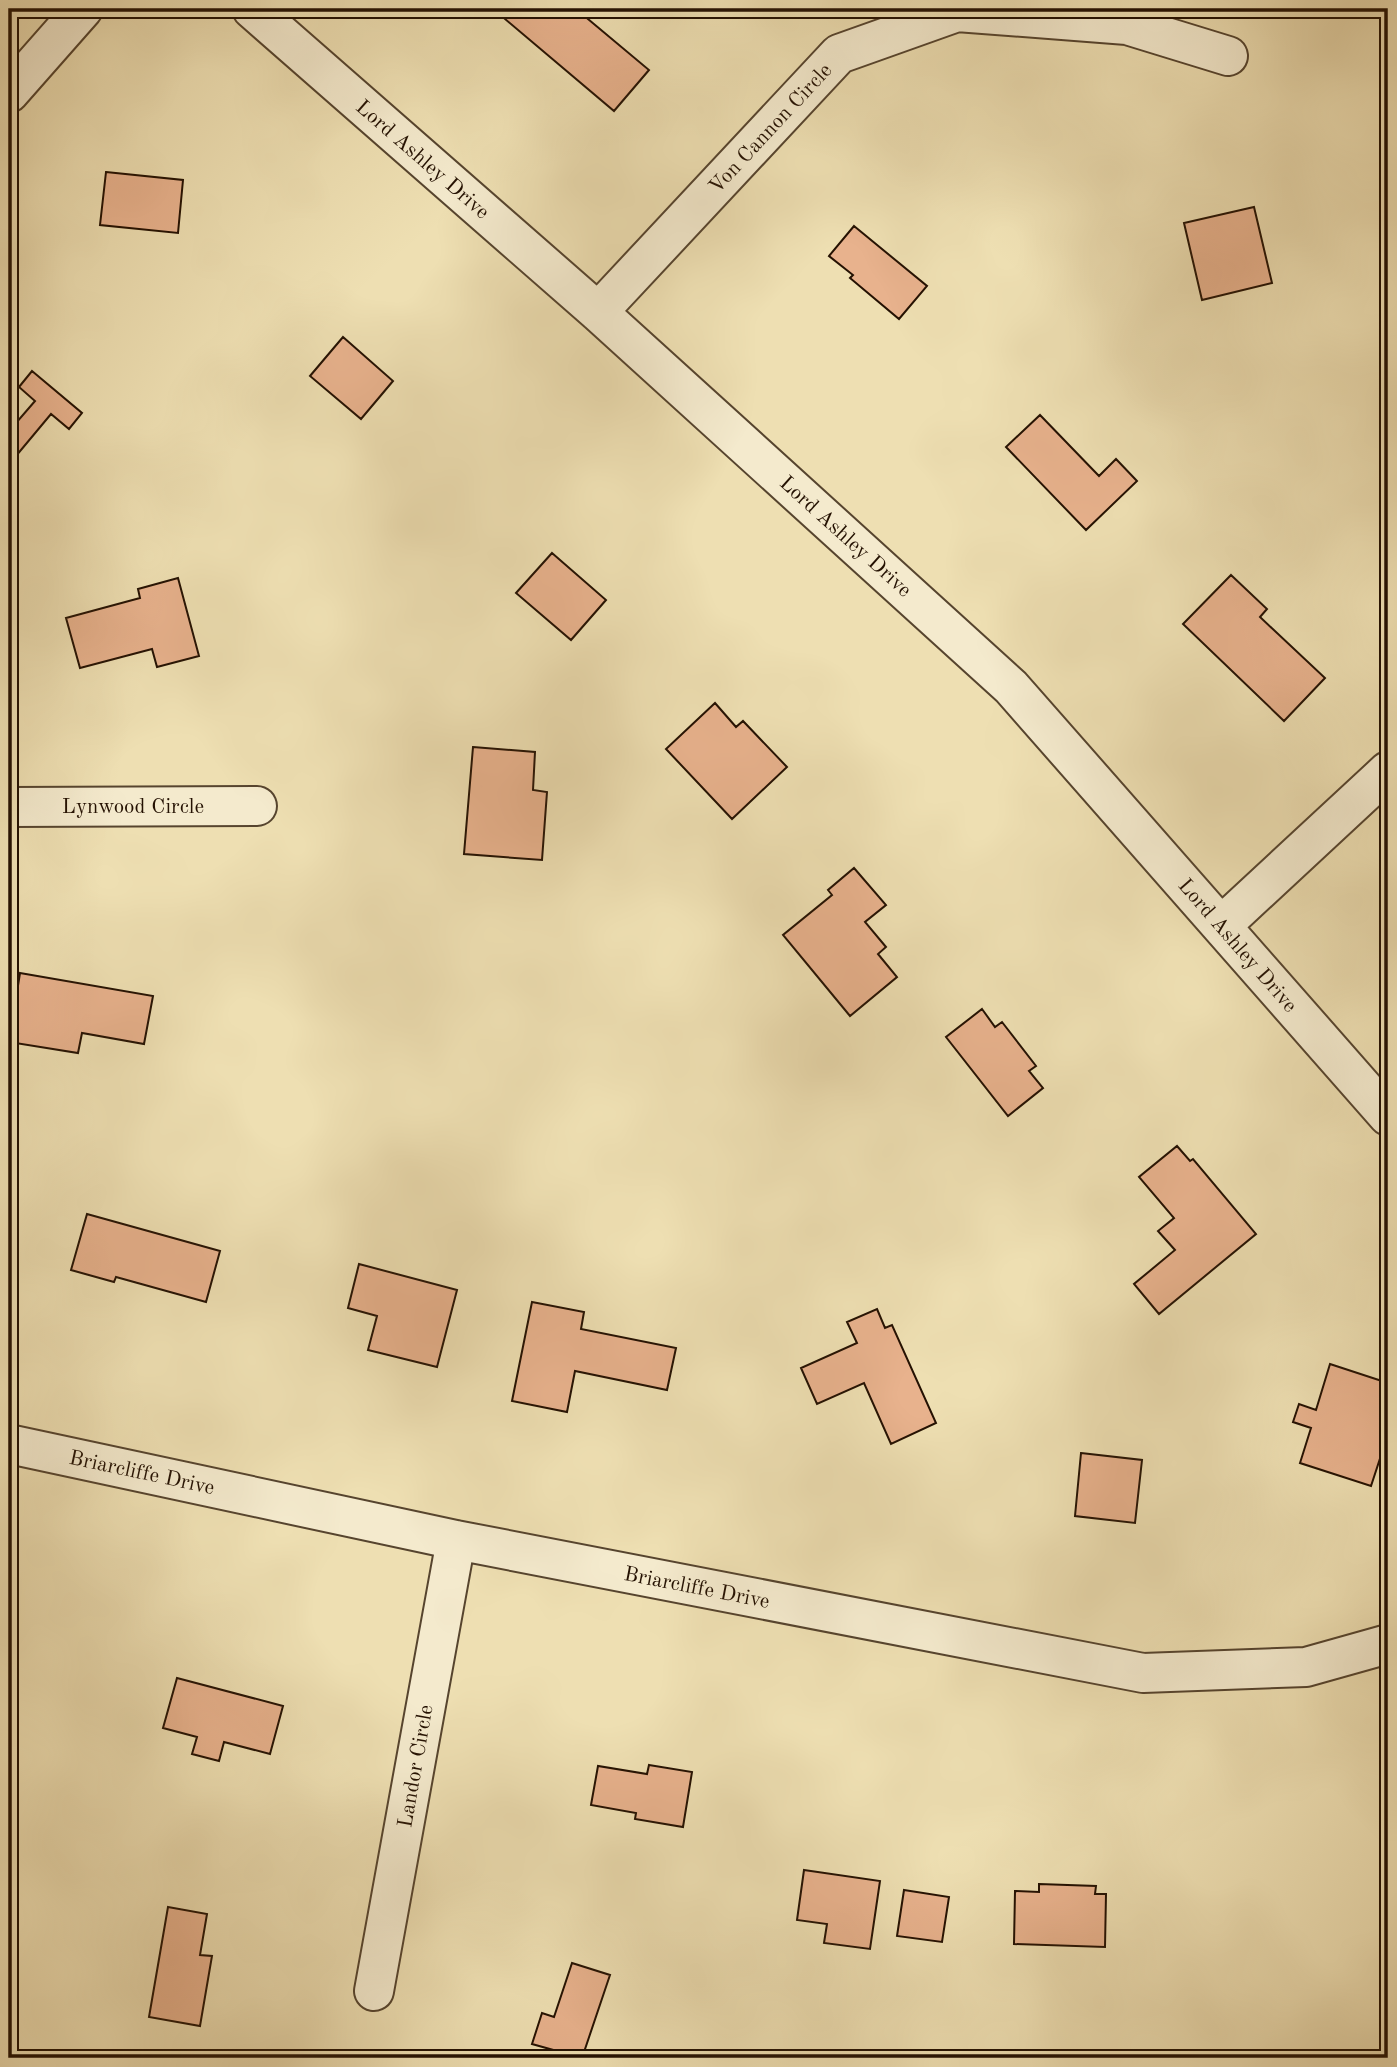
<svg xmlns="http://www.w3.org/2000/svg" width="1397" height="2067" viewBox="0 0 1397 2067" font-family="'Old Standard TT',serif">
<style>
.building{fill:#e8b28d;stroke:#241102;stroke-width:2}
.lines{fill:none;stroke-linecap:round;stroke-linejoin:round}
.minor-casing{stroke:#56442e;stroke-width:42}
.minor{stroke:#f4eacd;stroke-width:38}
.labels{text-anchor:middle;stroke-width:5;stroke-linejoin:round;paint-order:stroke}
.street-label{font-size:21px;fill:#241102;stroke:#f4eacd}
</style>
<rect width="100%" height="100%" fill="#eedfb2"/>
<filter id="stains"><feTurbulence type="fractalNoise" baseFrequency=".00286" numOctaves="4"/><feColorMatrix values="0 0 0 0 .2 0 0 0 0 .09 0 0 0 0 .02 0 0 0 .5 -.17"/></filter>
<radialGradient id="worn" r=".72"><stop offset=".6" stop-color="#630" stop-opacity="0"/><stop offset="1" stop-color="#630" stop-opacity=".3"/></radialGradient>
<path class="building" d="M514,9h62l73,61 -35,41 -109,-92z
M106,172l77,8 -5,53 -78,-8z
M1254,207l18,76 -70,17 -18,-77z
M854,226l73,60 -28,33 -49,-41 3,-3 -24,-19z
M343,337l50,44 -32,38 -51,-43z
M32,371l50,42 -13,16 -18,-15 -40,48 -2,-2v-29l26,-30 -16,-14z
M1040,415l59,61 17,-17 21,22 -51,49 -80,-83z
M552,553l54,47 -35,40 -55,-47z
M1231,575l36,34 -7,8 65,61 -41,43 -101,-97z
M178,578l21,78 -42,11 -5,-18 -72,19 -14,-50 74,-20 -2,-9z
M715,703l21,24 7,-6 44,46 -55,52 -66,-70z
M473,747l62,5 -2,38 14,2 -5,68 -78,-6z
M854,868l32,37 -21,17 21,25 -8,7 19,23 -47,39 -67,-81 49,-40 -4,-5z
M20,973l133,23 -9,48 -62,-11 -4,20 -69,-11z
M982,1009l13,18 7,-5 34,44 -7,5 14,17 -35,28 -62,-79z
M1177,1146l13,15 3,-2 63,75 -97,80 -25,-30 41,-34 -17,-19 16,-13 -35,-41z
M87,1214l133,37 -14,51 -90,-25 -2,5 -43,-12z
M359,1264l98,26 -20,77 -69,-17 9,-34 -29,-8z
M532,1302l52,10 -3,17 95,19 -9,42 -92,-19 -8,41 -55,-11z
M877,1309l8,19 7,-3 44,98 -45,21 -27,-61 -47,21 -16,-36 56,-25 -10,-21z
M1330,1364l58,19v51l-17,52 -71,-23 11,-35 -18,-6 6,-18 17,6z
M1081,1453l61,7 -7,63 -60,-7z
M177,1678l106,28 -13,48 -46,-12 -5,19 -27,-7 5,-17 -34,-9z
M649,1765l43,7 -9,55 -48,-8 1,-6 -45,-8 7,-39 49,8z
M804,1870l76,11 -10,68 -46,-6 3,-19 -30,-4z
M1039,1884l57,2 -1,8h11l-1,53 -91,-3 1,-53 24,1z
M904,1890l45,7 -7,45 -45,-6z
M168,1907l39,7 -7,41 12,1 -12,70 -51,-9z
M572,1963l38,12 -28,83 -50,-14 10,-31 12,4z"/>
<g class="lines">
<defs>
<path id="minor" d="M252,9l346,303 413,375 377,429
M9,93l74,-84
M598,312l241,-258 118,-42 170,13 101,31
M9,807l248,-1
M1221,926l167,-155
M9,1444l447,96 687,133 163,-6 82,-23
M374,1991l82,-451"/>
</defs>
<use href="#minor" class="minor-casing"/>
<use href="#minor" class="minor"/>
</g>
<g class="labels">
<g class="street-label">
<text transform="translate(770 128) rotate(-47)" y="7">Von Cannon Circle</text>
<text transform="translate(423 159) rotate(41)" y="7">Lord Ashley Drive</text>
<text transform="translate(846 536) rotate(42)" y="7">Lord Ashley Drive</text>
<text x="133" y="813">Lynwood Circle</text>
<text transform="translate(1238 945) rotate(49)" y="7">Lord Ashley Drive</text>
<text transform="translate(142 1472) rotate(12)" y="7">Briarcliffe Drive</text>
<text transform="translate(697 1587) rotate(11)" y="7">Briarcliffe Drive</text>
<text transform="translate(415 1766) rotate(-80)" y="7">Landor Circle</text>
</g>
</g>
<rect width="1397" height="2067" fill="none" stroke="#eedfb2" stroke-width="35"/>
<rect x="10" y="10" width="1376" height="2046" fill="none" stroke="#241102" stroke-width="3.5"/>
<rect x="18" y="18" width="1362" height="2032" fill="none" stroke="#241102" stroke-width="2"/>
<rect width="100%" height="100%" filter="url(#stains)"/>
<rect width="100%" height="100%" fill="url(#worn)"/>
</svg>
